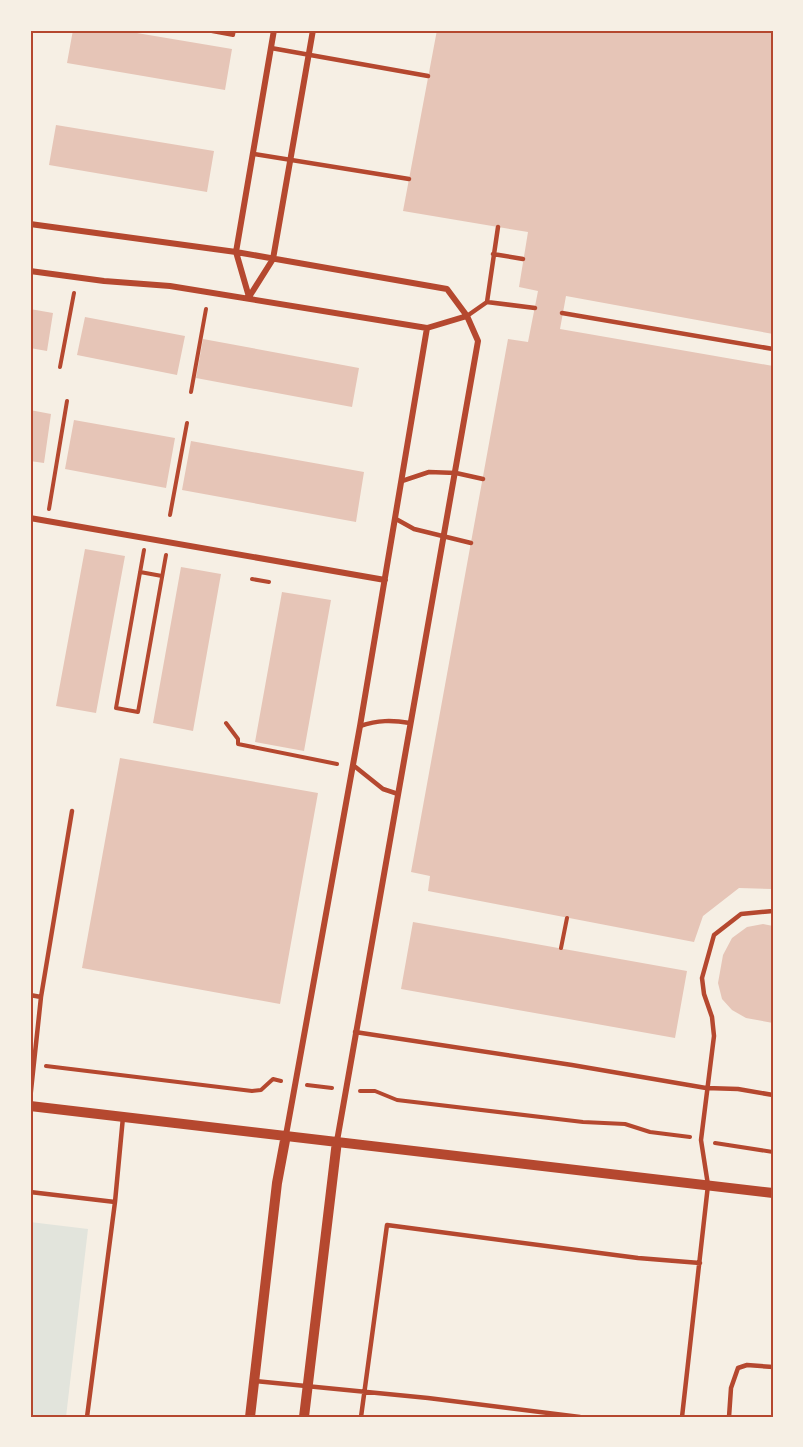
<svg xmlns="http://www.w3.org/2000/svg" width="803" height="1447" viewBox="0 0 803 1447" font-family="Signika,sans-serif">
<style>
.green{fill:#e2e4dc}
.building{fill:#e6c5b7}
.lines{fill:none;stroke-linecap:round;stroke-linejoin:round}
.path{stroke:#b5482f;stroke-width:4}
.service{stroke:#b5482f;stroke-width:4.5}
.minor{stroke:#b5482f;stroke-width:6}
.tertiary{stroke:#b5482f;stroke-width:10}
.neatline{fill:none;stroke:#b5482f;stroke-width:2}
</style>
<rect width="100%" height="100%" fill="#f6efe4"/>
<path class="green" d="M30,1222l58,7 -22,188h-36z"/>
<path class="building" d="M73,30h46l113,19 -7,41 -158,-27z
M437,30h336v304l-207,-38 -6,33 213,37v523l-34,-1 -36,28 -9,26 -266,-51 2,-15 -19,-4 97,-533 20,3 10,-51 -19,-4 9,-55 -125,-21z
M56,125l158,26 -7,41 -158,-27z
M30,309l23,4 -6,38 -17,-3z
M85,317l100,19 -8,39 -100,-20z
M203,339l156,29 -7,39 -156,-29z
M30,410l21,4 -7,49 -14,-2z
M74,420l101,18 -9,50 -101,-19z
M191,441l173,31 -8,50 -174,-32z
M85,549l40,7 -29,157 -40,-7z
M181,567l40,7 -28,157 -40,-8z
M282,592l49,8 -27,151 -49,-9z
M120,758l198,35 -38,211 -198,-36z
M413,922l274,49 -12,67 -274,-49z
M763,924l10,2v97l-27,-5 -14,-8 -10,-11 -4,-16 5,-28 9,-17 15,-11z"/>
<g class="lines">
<path class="path" d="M206,30l27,5 1,-5
M60,367l14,-74
M191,392l15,-83
M49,509l18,-108
M170,515l17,-92
M144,550l-28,158 22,4 28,-157
M140,572l22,4
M252,579l17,3
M226,723l12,16v5l99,20
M561,948l6,-30
M46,1066l206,25 9,-1 12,-11 8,2
M307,1085l25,3
M360,1091h15l22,9 186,22 42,2 25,8 40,5
M715,1143l58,9"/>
<path class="service" d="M271,48l157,28
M254,154l155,25
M493,254l30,5
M487,302l11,-75
M562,313l211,36
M467,316l20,-14 48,6
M402,481l27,-9 27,1 27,6
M396,519l18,10 57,14
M360,726c18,-6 32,-6 50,-3
M353,765l30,24 15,5
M30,995l11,2
M355,1032l217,33 134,23 32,1 35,6
M30,1100l11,-103 31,-186
M30,1192l85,10 8,-85
M255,1381l173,17 152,19
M87,1417l28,-215
M361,1417l26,-192 251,33 62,5
M682,1417l26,-232 -7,-45 13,-104 -2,-19 -8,-23 -2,-16 12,-43 27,-21 32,-3
M729,1417l2,-29 7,-20 9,-3 26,2"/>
<path class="minor" d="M30,224l206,28 211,37 20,27 -40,12 -257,-42 -66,-5 -74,-10
M249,297l24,-38 40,-229
M249,297l-13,-45 38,-222
M30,518l355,62
M286,1135l74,-409 67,-398
M337,1141l141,-800 -11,-25"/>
<path class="tertiary" d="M30,1106l743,87
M250,1417l27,-234 9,-48
M304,1417l33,-276"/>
</g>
<rect width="803" height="1447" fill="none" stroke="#f6efe4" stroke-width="63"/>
<rect x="32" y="32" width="740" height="1384" class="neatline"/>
</svg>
